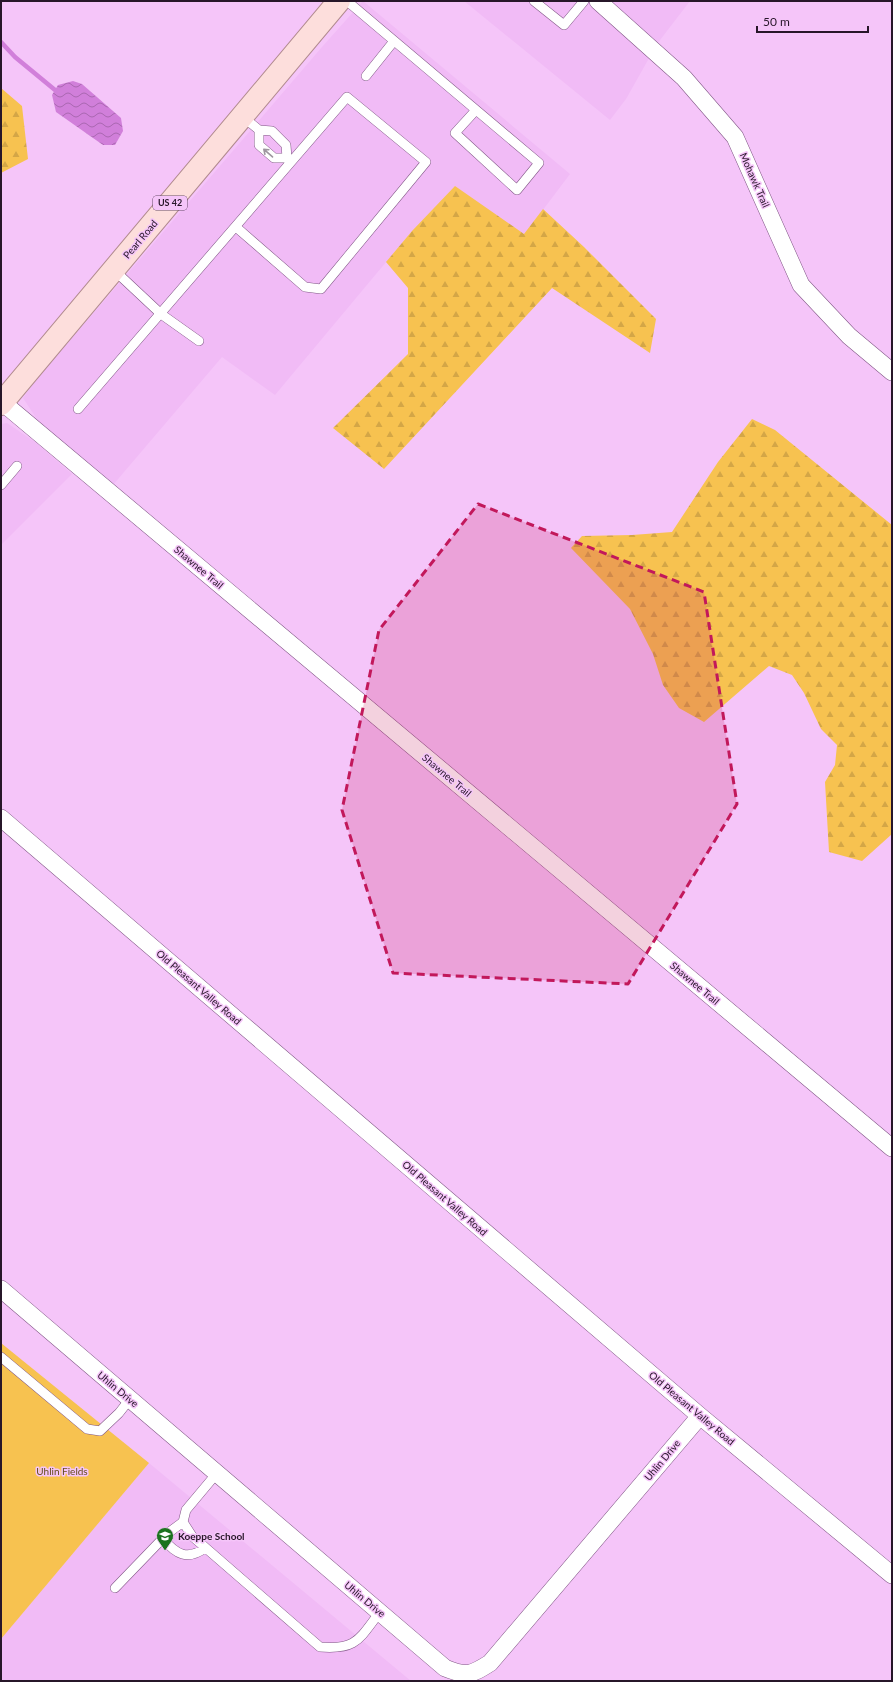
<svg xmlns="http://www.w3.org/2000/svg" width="893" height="1682" viewBox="0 0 893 1682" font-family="Lato,sans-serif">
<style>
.built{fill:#f1bbf6}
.forest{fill:url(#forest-firs)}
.park{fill:#f7c250}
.water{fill:url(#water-waves)}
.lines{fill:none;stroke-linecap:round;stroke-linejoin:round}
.stream{stroke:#d17fda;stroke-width:4.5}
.lane-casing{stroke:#815786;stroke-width:10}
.street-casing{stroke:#815786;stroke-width:18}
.primary-casing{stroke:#b18a8e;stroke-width:24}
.lane{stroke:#fff;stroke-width:9}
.street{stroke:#fff;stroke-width:17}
.primary{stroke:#fddedc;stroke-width:22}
.oneway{stroke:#9e969f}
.marked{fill:#c2185b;fill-opacity:0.2;stroke:#c2185b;stroke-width:3;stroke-dasharray:8 5;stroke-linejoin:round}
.labels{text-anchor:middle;stroke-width:3;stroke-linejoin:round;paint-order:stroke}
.shield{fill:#f5c5f9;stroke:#654a67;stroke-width:1}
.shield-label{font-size:9px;font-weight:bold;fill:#271629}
.street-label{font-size:10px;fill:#271629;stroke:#f5c5f9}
.park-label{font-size:10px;fill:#644c1a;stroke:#f5c5f9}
.poi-label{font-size:10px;font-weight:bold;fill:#271629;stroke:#f5c5f9;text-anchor:start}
</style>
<defs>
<pattern id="forest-firs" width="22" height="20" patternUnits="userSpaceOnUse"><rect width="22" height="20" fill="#f7c250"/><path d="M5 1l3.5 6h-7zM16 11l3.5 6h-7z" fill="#d4a646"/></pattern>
<pattern id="water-waves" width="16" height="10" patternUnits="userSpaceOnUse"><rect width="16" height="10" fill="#d17fda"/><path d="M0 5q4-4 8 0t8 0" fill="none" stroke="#aa67b1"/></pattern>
</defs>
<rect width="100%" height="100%" fill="#f5c5f9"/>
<path class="built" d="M363,1l207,173 -46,61 -112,-4 -137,164 -53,-38 -109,128 -71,-58 -19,-29 14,-19 285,-332z
M464,1h226l-33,43 -31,55 -16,21z
M7,423l28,19 37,32 -71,71v-121z
M149,1463l262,218h-410v-42z"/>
<path class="forest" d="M1,88l21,18 6,53 -27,14z
M455,186l69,48 19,-25 41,38 72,72 -6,34 -98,-65 -168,181 -51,-41 75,-74v-66l-22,-26 26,-31z
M752,419l23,11 117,95v309l-30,27 -33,-9 -4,-70 10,-17 2,-20 -16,-16 -17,-36 -12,-18 -23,-9 -65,56 -25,-14 -16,-23 -10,-31 -23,-45 -59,-61 11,-12 50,-1 40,-3 46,-70z"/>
<path class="park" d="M1,1343l148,120 -148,176z"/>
<path class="water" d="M73,81l9,3 39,34 2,13 -8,14h-12l-47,-33 -4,-17 6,-10z"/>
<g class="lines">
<path class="stream" d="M1,42l14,15 40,33"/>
<defs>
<path id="lane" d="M347,1l192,162 -22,27 -62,-57 21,-23
M534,1l30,24 20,-24
M366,76l28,-35
M242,116l17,14 13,1 14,14 1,13h-13l-15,-13v-15
M114,270l47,44 38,27
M78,409l269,-312 79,65 -105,127 -16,-2 -69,-60
M1,485l16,-19
M1,1357l86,72 13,2 19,-18 11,-14
M217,1473l-31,37 -3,12 9,14 128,111c37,3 39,-8 60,-35
M163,1539c13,15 24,22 42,9
M115,1588l53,-55 15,-11"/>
<path id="street" d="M598,1l86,77 51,59 66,148 48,51 43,36
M2,402l890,746
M1,818l699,598 192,159
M1,1289l444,379c22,9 26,7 45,-5l210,-247"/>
<path id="primary" d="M1,404l338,-403"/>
</defs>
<use href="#lane" class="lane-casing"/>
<use href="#street" class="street-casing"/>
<use href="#primary" class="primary-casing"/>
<use href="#lane" class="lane"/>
<use href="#street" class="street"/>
<use href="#primary" class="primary"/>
</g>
<defs><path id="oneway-shaft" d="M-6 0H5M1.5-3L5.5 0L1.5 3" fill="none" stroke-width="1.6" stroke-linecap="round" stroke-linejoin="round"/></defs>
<use class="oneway" href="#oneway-shaft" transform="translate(268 153) rotate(-139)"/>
<path class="marked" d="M478,504l226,88 33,212 -109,180 -235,-11 -51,-163 37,-180z"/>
<defs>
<symbol id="school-pin" viewBox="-11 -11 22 30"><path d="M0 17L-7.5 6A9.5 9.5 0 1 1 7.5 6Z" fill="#1b731f" stroke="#f5c5f9"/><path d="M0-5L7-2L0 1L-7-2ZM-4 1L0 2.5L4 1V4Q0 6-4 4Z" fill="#fff"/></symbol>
</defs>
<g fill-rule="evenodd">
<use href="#school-pin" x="155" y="1526" width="20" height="27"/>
</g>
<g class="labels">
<rect class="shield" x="153" y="196" width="34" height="14" rx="3"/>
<g class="shield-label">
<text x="170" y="206">US 42</text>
</g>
<g class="street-label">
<text transform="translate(755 180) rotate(66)" y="4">Mohawk Trail</text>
<text transform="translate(140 239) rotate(-50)" y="4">Pearl Road</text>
<text transform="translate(199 567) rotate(40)" y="4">Shawnee Trail</text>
<text transform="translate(447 775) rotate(40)" y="4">Shawnee Trail</text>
<text transform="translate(695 983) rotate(40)" y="4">Shawnee Trail</text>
<text transform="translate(199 987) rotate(41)" y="4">Old Pleasant Valley Road</text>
<text transform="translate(445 1198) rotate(41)" y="4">Old Pleasant Valley Road</text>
<text transform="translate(118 1389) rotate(40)" y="4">Uhlin Drive</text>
<text transform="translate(692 1408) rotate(40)" y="4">Old Pleasant Valley Road</text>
<text transform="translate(662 1460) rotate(-50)" y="4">Uhlin Drive</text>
<text transform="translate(365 1599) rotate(40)" y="4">Uhlin Drive</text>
</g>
<g class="park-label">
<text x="62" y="1475">Uhlin Fields</text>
</g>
<g class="poi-label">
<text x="178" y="1540">Koeppe School</text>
</g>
</g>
<rect width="893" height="1682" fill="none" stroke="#271629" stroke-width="4"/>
<path d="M757 26v6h111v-6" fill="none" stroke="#271629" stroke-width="2"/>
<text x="763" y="26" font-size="12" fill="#271629" stroke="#f5c5f9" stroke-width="3" paint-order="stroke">50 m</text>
</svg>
